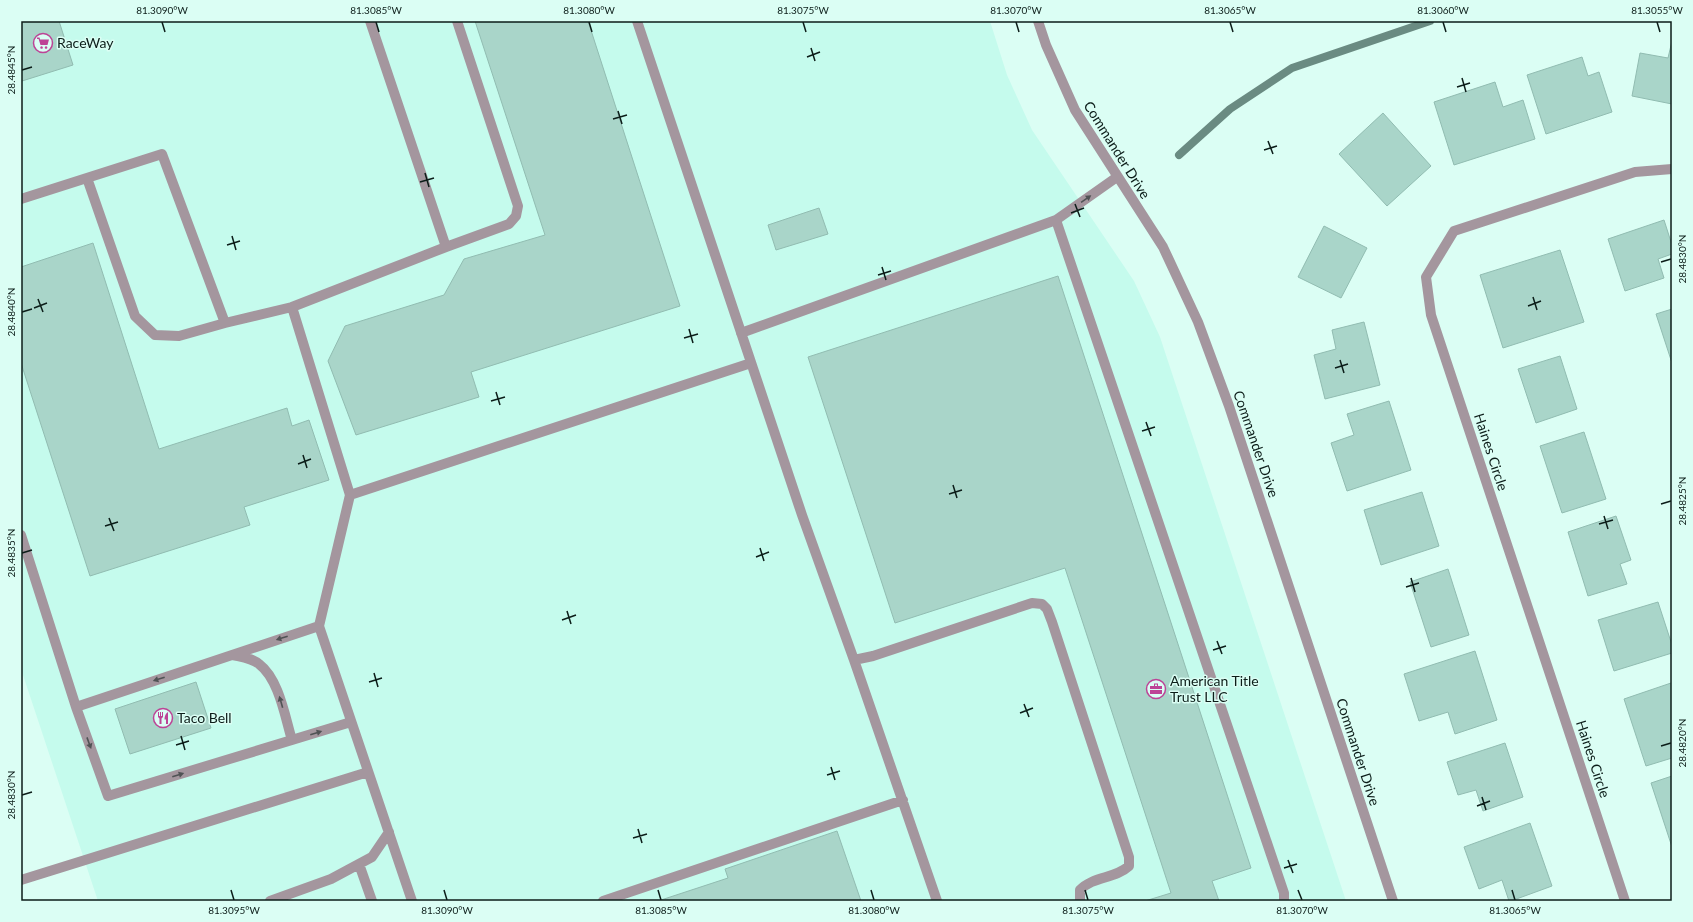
<svg xmlns="http://www.w3.org/2000/svg" width="1693" height="922" viewBox="0 0 1693 922" font-family="Lato,sans-serif">
<style>
.built{fill:#c5fbed}
.lines{fill:none;stroke-linecap:round;stroke-linejoin:round}
.stream{stroke:#6a8b82;stroke-width:8}
.building{fill:#a9d5c9;stroke:#91bcb1}
.minor{stroke:#a4969e;stroke-width:10}
.oneway{fill:#505355}
.ticks{fill:none;stroke:#0c1d19;stroke-width:1.5}
.labels{text-anchor:middle;stroke-width:3;stroke-linejoin:round;paint-order:stroke}
.poi-label{font-size:14px;fill:#0c1d19;stroke:#dbfef4;text-anchor:start}
.street-label{font-size:14px;fill:#0c1d19;stroke:#dbfef4}
.neatline{fill:none;stroke:#0c1d19;stroke-width:1.5}
.ticks-label{font-size:10px;text-anchor:middle;fill:#0c1d19}
</style>
<rect width="100%" height="100%" fill="#dbfef4"/>
<path class="built" d="M21,21h969l17,54 25,55 102,151 26,56 186,564h-1248l-77,-232z"/>
<g class="lines">
<path class="stream" d="M1179,155l51,-46 62,-41 138,-47"/>
</g>
<path class="building" d="M21,21h38l14,44 -51,16 -1,-4z
M475,21h113l92,285 -209,66 8,25 -123,38 -28,-74 17,-35 99,-31 20,-36 81,-24z
M1672,41v63l-40,-8 8,-43 28,5z
M1582,57l6,19 11,-4 13,40 -66,22 -19,-59z
M1495,82l8,25 20,-7 12,39 -81,26 -20,-63z
M1383,113l48,53 -44,40 -48,-52z
M819,208l9,26 -52,16 -8,-25z
M1664,220l8,25v9l-14,5 6,19 -39,13 -17,-52z
M1324,226l43,22 -26,50 -43,-21z
M93,243l66,206 128,-41 5,18 17,-6 20,60 -85,27 6,18 -160,51 -69,-213v-96z
M1560,250l24,72 -81,26 -23,-73z
M1058,276l193,592 -39,13 7,20h-74l26,-8 -106,-325 -170,55 -87,-266z
M1672,309v54l-16,-49z
M1364,322l16,63 -55,14 -11,-44 22,-6 -4,-19z
M1560,356l17,53 -41,14 -18,-54z
M1389,401l22,69 -64,21 -16,-48 23,-8 -7,-21z
M1584,432l22,67 -44,14 -22,-67z
M1422,492l17,54 -58,19 -17,-55z
M1616,516l15,44 -11,4 7,20 -39,12 -20,-64z
M1448,569l21,66 -38,12 -21,-65z
M1658,602l14,43v8l-58,18 -16,-51z
M1475,651l22,69 -42,14 -7,-22 -29,9 -15,-47z
M196,682l15,46 -81,26 -15,-45z
M1671,683l1,5v70l-26,8 -22,-67z
M1505,743l18,54 -40,14 -7,-21 -18,5 -11,-33z
M1672,776v71l-21,-64z
M1530,823l22,63 -41,15h-2l-7,-21 -23,9 -15,-42z
M837,831l24,70h-203l70,-23 -3,-9z"/>
<g class="lines">
<path class="minor" d="M370,21l76,226 -154,60 58,188 -31,131 93,275
M637,21l165,494 52,145 83,241
M1038,21l8,24 29,65 88,137 35,75 31,84 164,495
M87,178l48,138 20,19 24,1 46,-13
M21,199l141,-45 63,169 67,-16
M1056,220l228,673v8
M446,247l63,-23 7,-8 2,-10 -61,-185
M741,333l315,-113 61,-43
M350,495l401,-132
M21,535l55,172 32,89 243,-74
M233,655c9,2 19,3 26,9 20,15 26,53 33,76
M854,660l19,-4 159,-53 10,1 5,5 5,13 77,235v9c-14,13 -36,10 -49,24v11
M76,707l243,-81
M359,864l13,37
M21,880l347,-108
M270,901l61,-22 41,-22 17,-25
M603,901l300,-101
M1625,901l-194,-586 -5,-38 28,-46 181,-59 37,-3"/>
</g>
<defs><path id="oneway-solid" d="M-6-.8H1V-3.2L6.5 0L1 3.2V.8H-6Z"/></defs>
<g class="oneway">
<use href="#oneway-solid" transform="translate(1086 199) rotate(-35)"/>
<use href="#oneway-solid" transform="translate(282 638) rotate(162)"/>
<use href="#oneway-solid" transform="translate(159 679) rotate(162)"/>
<use href="#oneway-solid" transform="translate(281 702) rotate(-106)"/>
<use href="#oneway-solid" transform="translate(316 733) rotate(-17)"/>
<use href="#oneway-solid" transform="translate(89 743) rotate(70)"/>
<use href="#oneway-solid" transform="translate(178 775) rotate(-17)"/>
</g>
<path class="ticks" d="M162,22l3,10M376,22l3,10M589,22l3,10M803,22l3,10M1016,22l3,10M1230,22l3,10M1443,22l3,10M1657,22l3,10M811,48l4,13M807,57l13,-5M22,70l10,-3M1462,78l4,14M1457,87l13,-4M618,111l4,13M613,119l14,-4M1268,141l5,13M1264,150l13,-4M425,173l4,14M420,182l14,-4M1075,204l5,13M1071,213l13,-5M232,236l4,14M227,245l13,-4M1661,262l10,-3M882,267l4,13M878,275l13,-4M1533,297l4,13M38,299l5,13M1528,306l13,-5M34,308l13,-5M22,312l10,-3M689,329l4,14M684,338l14,-4M1340,360l4,13M1335,368l13,-4M496,392l4,13M491,401l14,-4M1146,422l5,14M1142,431l13,-4M303,455l4,13M298,464l13,-5M953,485l4,13M949,494l13,-4M1661,504l10,-3M1604,516l4,13M109,518l5,13M1599,524l14,-4M105,526l13,-4M760,548l4,13M22,553l10,-3M756,557l13,-5M1411,578l4,14M1406,587l13,-4M567,611l4,13M562,620l14,-5M1217,641l5,13M1213,650l13,-4M374,673l4,14M369,682l13,-4M1024,704l5,13M1020,713l13,-5M181,736l4,14M176,745l13,-4M1661,746l10,-3M831,767l4,13M827,775l13,-4M22,795l10,-3M1482,797l4,13M1477,806l13,-5M638,829l4,14M633,838l14,-4M1288,860l5,13M1284,868l13,-4M231,890l3,10M444,890l3,10M658,890l3,10M871,890l3,10M1085,890l3,10M1298,890l4,10M1512,890l3,10"/>
<defs>
<symbol id="supermarket-ring" viewBox="-11 -11 22 22"><circle r="9.5" fill="#dbfef4" stroke="#bd4396" stroke-width="1.5"/><path d="M-6-5.5h2.5l.6 2H6L4.5 2H-2.5L-4.4-4H-6ZM-1.5 3.2a1.3 1.3 0 1 0 .1 0ZM3 3.2a1.3 1.3 0 1 0 .1 0Z" fill="#bd4396"/></symbol>
<symbol id="office-ring" viewBox="-11 -11 22 22"><circle r="9.5" fill="#dbfef4" stroke="#bd4396" stroke-width="1.5"/><path d="M-6-3h4V-5.5h4V-3h4V5H-6ZM-1-4.5V-3h2v-1.5ZM-6 0V1H6V0Z" fill="#bd4396"/></symbol>
<symbol id="restaurant-ring" viewBox="-11 -11 22 22"><circle r="9.5" fill="#dbfef4" stroke="#bd4396" stroke-width="1.5"/><path d="M-5-6h1v4h1v-4h1v4h1v-4h1v5L-1.5 .5V6h-2V.5L-5-1ZM5-6V6H3V1.5H1.5Q1.5-4 5-6Z" fill="#bd4396"/></symbol>
</defs>
<g fill-rule="evenodd">
<use href="#supermarket-ring" x="32" y="32" width="22" height="22"/>
<use href="#office-ring" x="1145" y="678" width="22" height="22"/>
<use href="#restaurant-ring" x="152" y="707" width="22" height="22"/>
</g>
<g class="labels">
<g class="poi-label">
<text x="57" y="48">RaceWay</text>
<text x="1170" y="686">American Title<tspan x="1170" dy="16">Trust LLC</tspan></text>
<text x="177" y="723">Taco Bell</text>
</g>
<g class="street-label">
<text transform="translate(1117 150) rotate(58)" y="5">Commander Drive</text>
<text transform="translate(1256 444) rotate(71)" y="5">Commander Drive</text>
<text transform="translate(1491 452) rotate(72)" y="5">Haines Circle</text>
<text transform="translate(1358 752) rotate(72)" y="5">Commander Drive</text>
<text transform="translate(1593 759) rotate(72)" y="5">Haines Circle</text>
</g>
</g>
<rect width="1693" height="922" fill="none" stroke="#dbfef4" stroke-width="44"/>
<rect x="22" y="22" width="1649" height="878" class="neatline"/>
<g class="ticks-label">
<text x="162" y="14">81.3090°W</text>
<text x="376" y="14">81.3085°W</text>
<text x="589" y="14">81.3080°W</text>
<text x="803" y="14">81.3075°W</text>
<text x="1016" y="14">81.3070°W</text>
<text x="1230" y="14">81.3065°W</text>
<text x="1443" y="14">81.3060°W</text>
<text x="1657" y="14">81.3055°W</text>
<text transform="translate(11 70) rotate(-90)" y="4">28.4845°N</text>
<text transform="translate(1682 259) rotate(-90)" y="4">28.4830°N</text>
<text transform="translate(11 312) rotate(-90)" y="4">28.4840°N</text>
<text transform="translate(1682 501) rotate(-90)" y="4">28.4825°N</text>
<text transform="translate(11 553) rotate(-90)" y="4">28.4835°N</text>
<text transform="translate(1682 743) rotate(-90)" y="4">28.4820°N</text>
<text transform="translate(11 795) rotate(-90)" y="4">28.4830°N</text>
<text x="234" y="914">81.3095°W</text>
<text x="447" y="914">81.3090°W</text>
<text x="661" y="914">81.3085°W</text>
<text x="874" y="914">81.3080°W</text>
<text x="1088" y="914">81.3075°W</text>
<text x="1302" y="914">81.3070°W</text>
<text x="1515" y="914">81.3065°W</text>
</g>
</svg>
